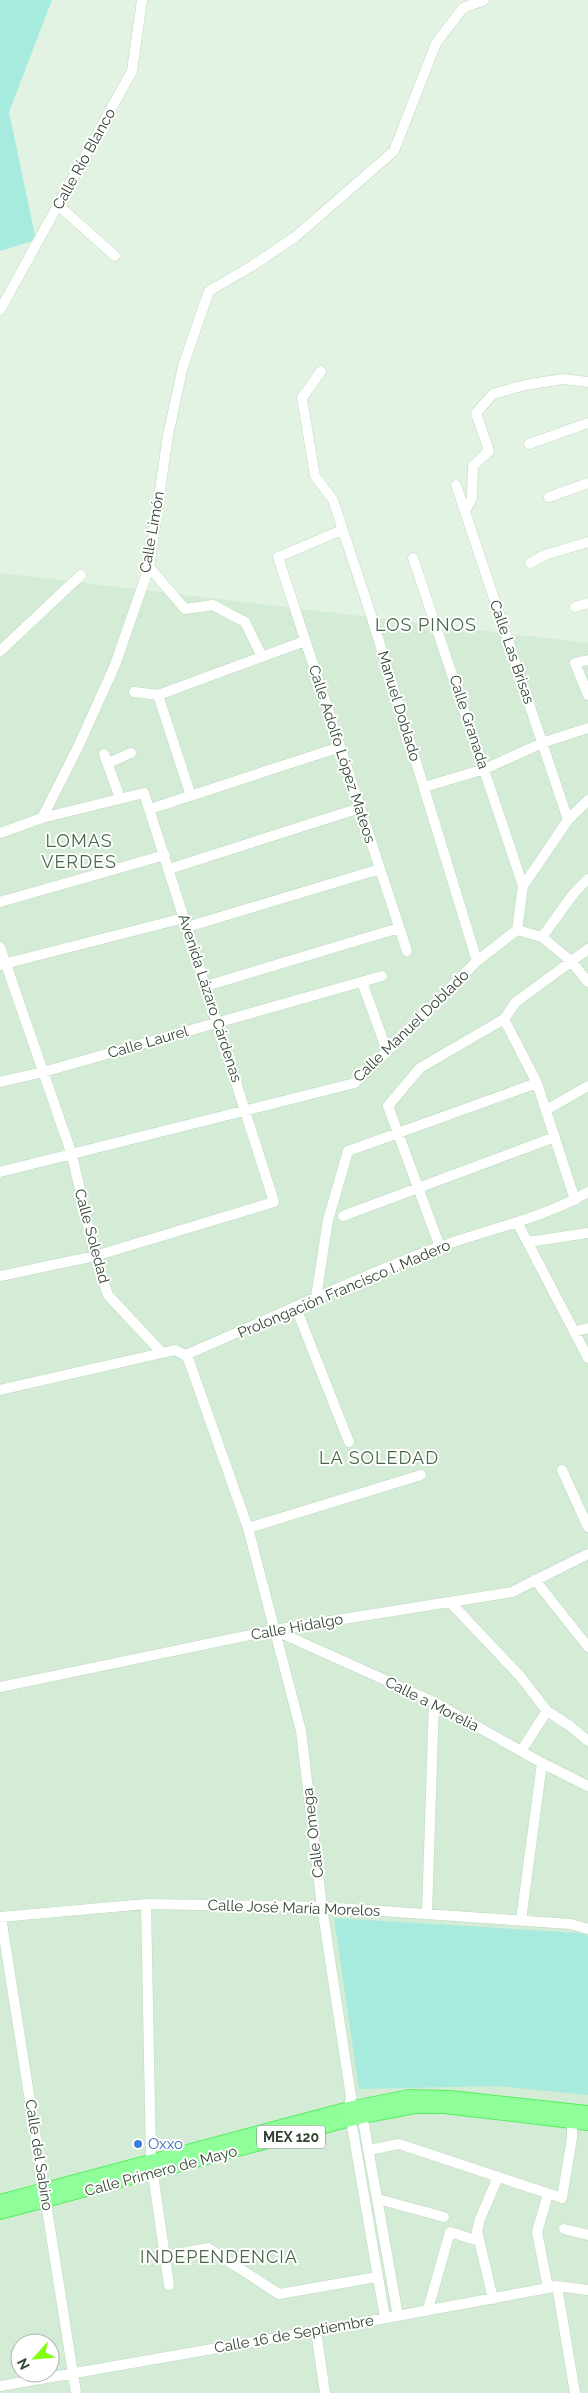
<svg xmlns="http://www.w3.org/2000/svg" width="588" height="2393" viewBox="0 0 588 2393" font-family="Raleway,sans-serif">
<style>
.residential{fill:#d4ebd5;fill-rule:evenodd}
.green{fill:#a7ebdf}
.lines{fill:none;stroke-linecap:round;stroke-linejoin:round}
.minor-casing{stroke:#bedabf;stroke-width:11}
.major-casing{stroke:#55ee60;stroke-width:14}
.minor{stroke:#fff;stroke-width:10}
.major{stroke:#8fff99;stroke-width:12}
.shop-dot{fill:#3f7fe0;stroke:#fff;stroke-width:2}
.labels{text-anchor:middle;stroke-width:4;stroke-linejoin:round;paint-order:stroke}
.shield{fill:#fff;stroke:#707d70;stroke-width:1}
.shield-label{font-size:14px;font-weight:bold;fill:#334532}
.street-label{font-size:15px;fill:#334532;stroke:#fff}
.shop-label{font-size:15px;fill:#366cbe;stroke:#fff;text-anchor:start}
.quarter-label{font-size:18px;letter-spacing:1px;fill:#4a6849;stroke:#fff}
</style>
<rect width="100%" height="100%" fill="#e2f3e3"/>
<path class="residential" d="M0,573l588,70v1750h-588zM20,2343h30v30h-30z"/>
<path class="green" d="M0,0h52l-43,112 27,128 -36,11z
M334,1918l245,15 9,3v159l-91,-9 -138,3z"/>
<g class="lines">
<defs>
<path id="minor" d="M58,205l57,51
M0,310l132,-239 10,-71
M321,371l-19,27 13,78 18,24 38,115 106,346
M529,444l59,-21
M456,485l112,335
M549,497l39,-14
M465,511l7,-13 1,-32 16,-15 -13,-38 17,-19 32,-9 38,-6 25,3
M342,530l-64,27 129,394
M413,558l110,328
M530,563l15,-8 43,-13
M149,567l36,42 28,-4 32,17 17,35
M575,607l13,-4
M0,651l81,-76
M588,660l-13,3 13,32
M134,692l24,3
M158,695l147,-54
M158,695l33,101
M104,754l16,44
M108,763l23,-10
M424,787l61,-18 57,-26 46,-15
M150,809l190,-62
M42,818l36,-71 37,-82 34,-98 19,-132 15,-69 26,-75 43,-25 43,-29 99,-86 42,-108 27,-35 21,-8
M0,833l42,-15 102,-25 130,409 -179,54 -95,20
M169,869l191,-61
M0,902l165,-47
M187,927l193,-58
M517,930l25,7 29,24 17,21
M542,937l32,-44 14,-14
M0,947l72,208 23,101 13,39 54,58 13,-3 10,5 4,6 59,167 53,203 21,176 29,190 -2,11 36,210
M0,965l184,-47
M362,982l25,69
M206,986l193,-58
M504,1019l33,64 38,117
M0,1082l43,-10 339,-96
M546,1110l42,-24
M0,1172l355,-89 122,-122 40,-31 6,-44 45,-66 20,-20
M343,1216l212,-79
M517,1222l71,136
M528,1242l60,-9
M440,1247l-52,-141 32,-38 84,-49 12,-17 72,-53
M316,1297l12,-77 20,-69 189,-68
M296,1308l53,134
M574,1332l14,-4
M185,1355c85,-36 168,-76 254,-108 49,-18 103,-28 149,-55
M0,1390l162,-37
M562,1470l26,57
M248,1528l173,-53
M535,1580l53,67
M450,1602l70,74 27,35 23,15 18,15
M274,1630l160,72 108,61 46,23
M0,1687l274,-57 238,-38 76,-38
M521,1751l26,-40
M146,1904l5,256 18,125
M427,1913l7,-211
M0,1917l146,-13 176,3 249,17 17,5
M1,1917l75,476
M521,1920l21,-157
M361,2109l37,207
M369,2150l30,-6 163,54 10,-60v-23
M378,2199l66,18
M564,2229l24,6
M166,2256l42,-8 71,46 98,-17
M557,2286l18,107
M548,2288l-11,-56 11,-38
M493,2299l-16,-68 3,-12 18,-42
M428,2309l22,-77 29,9
M316,2331l9,62
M0,2386l316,-55 232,-43 9,-2 31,4"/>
<path id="major" d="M0,2201l349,-93 60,-12 41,1 138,15
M0,2213l362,-96 53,-10h29l144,17"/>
</defs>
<use href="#minor" class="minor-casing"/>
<use href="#major" class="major-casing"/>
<use href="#minor" class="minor"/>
<use href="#major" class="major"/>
</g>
<circle class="shop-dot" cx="138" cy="2144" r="5"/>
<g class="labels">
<rect class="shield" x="257" y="2125.5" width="68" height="23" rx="4"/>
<g class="shield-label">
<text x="291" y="2142">MEX 120</text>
</g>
<g class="street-label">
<text transform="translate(84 159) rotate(-61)" y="5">Calle Río Blanco</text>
<text transform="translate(152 532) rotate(-80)" y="5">Calle Limón</text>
<text transform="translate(512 652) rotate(71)" y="5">Calle Las Brisas</text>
<text transform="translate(399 706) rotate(73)" y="5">Manuel Doblado</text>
<text transform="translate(469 722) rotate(72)" y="5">Calle Granada</text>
<text transform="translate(342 754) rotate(72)" y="5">Calle Adolfo López Mateos</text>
<text transform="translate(210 998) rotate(72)" y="5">Avenida Lázaro Cárdenas</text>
<text transform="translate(411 1026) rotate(-44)" y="5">Calle Manuel Doblado</text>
<text transform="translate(148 1042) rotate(-16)" y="5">Calle Laurel</text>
<text transform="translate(92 1236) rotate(75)" y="5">Calle Soledad</text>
<text transform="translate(344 1289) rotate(-23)" y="5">Prolongación Francisco I. Madero</text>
<text transform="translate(297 1627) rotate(-10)" y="5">Calle Hidalgo</text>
<text transform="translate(432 1704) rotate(27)" y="5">Calle a Morelia</text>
<text transform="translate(313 1833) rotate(-97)" y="5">Calle Omega</text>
<text transform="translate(294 1908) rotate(2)" y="5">Calle José María Morelos</text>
<text transform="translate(39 2155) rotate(81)" y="5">Calle del Sabino</text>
<text transform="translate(161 2171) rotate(-15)" y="5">Calle Primero de Mayo</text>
<text transform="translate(294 2334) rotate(-10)" y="5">Calle 16 de Septiembre</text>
</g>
<g class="shop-label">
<text x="148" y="2149">Oxxo</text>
</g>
<g class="quarter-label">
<text x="426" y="631">LOS PINOS</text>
<text x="79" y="847">LOMAS<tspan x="79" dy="21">VERDES</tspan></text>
<text x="379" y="1464">LA SOLEDAD</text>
<text x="219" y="2263">INDEPENDENCIA</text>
</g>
</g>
<g transform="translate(35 2358) rotate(243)"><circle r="24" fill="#ffffff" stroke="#adb5ad"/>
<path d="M0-4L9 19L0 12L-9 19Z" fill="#81ff0d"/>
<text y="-8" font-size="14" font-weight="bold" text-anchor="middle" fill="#334532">N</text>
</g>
</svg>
